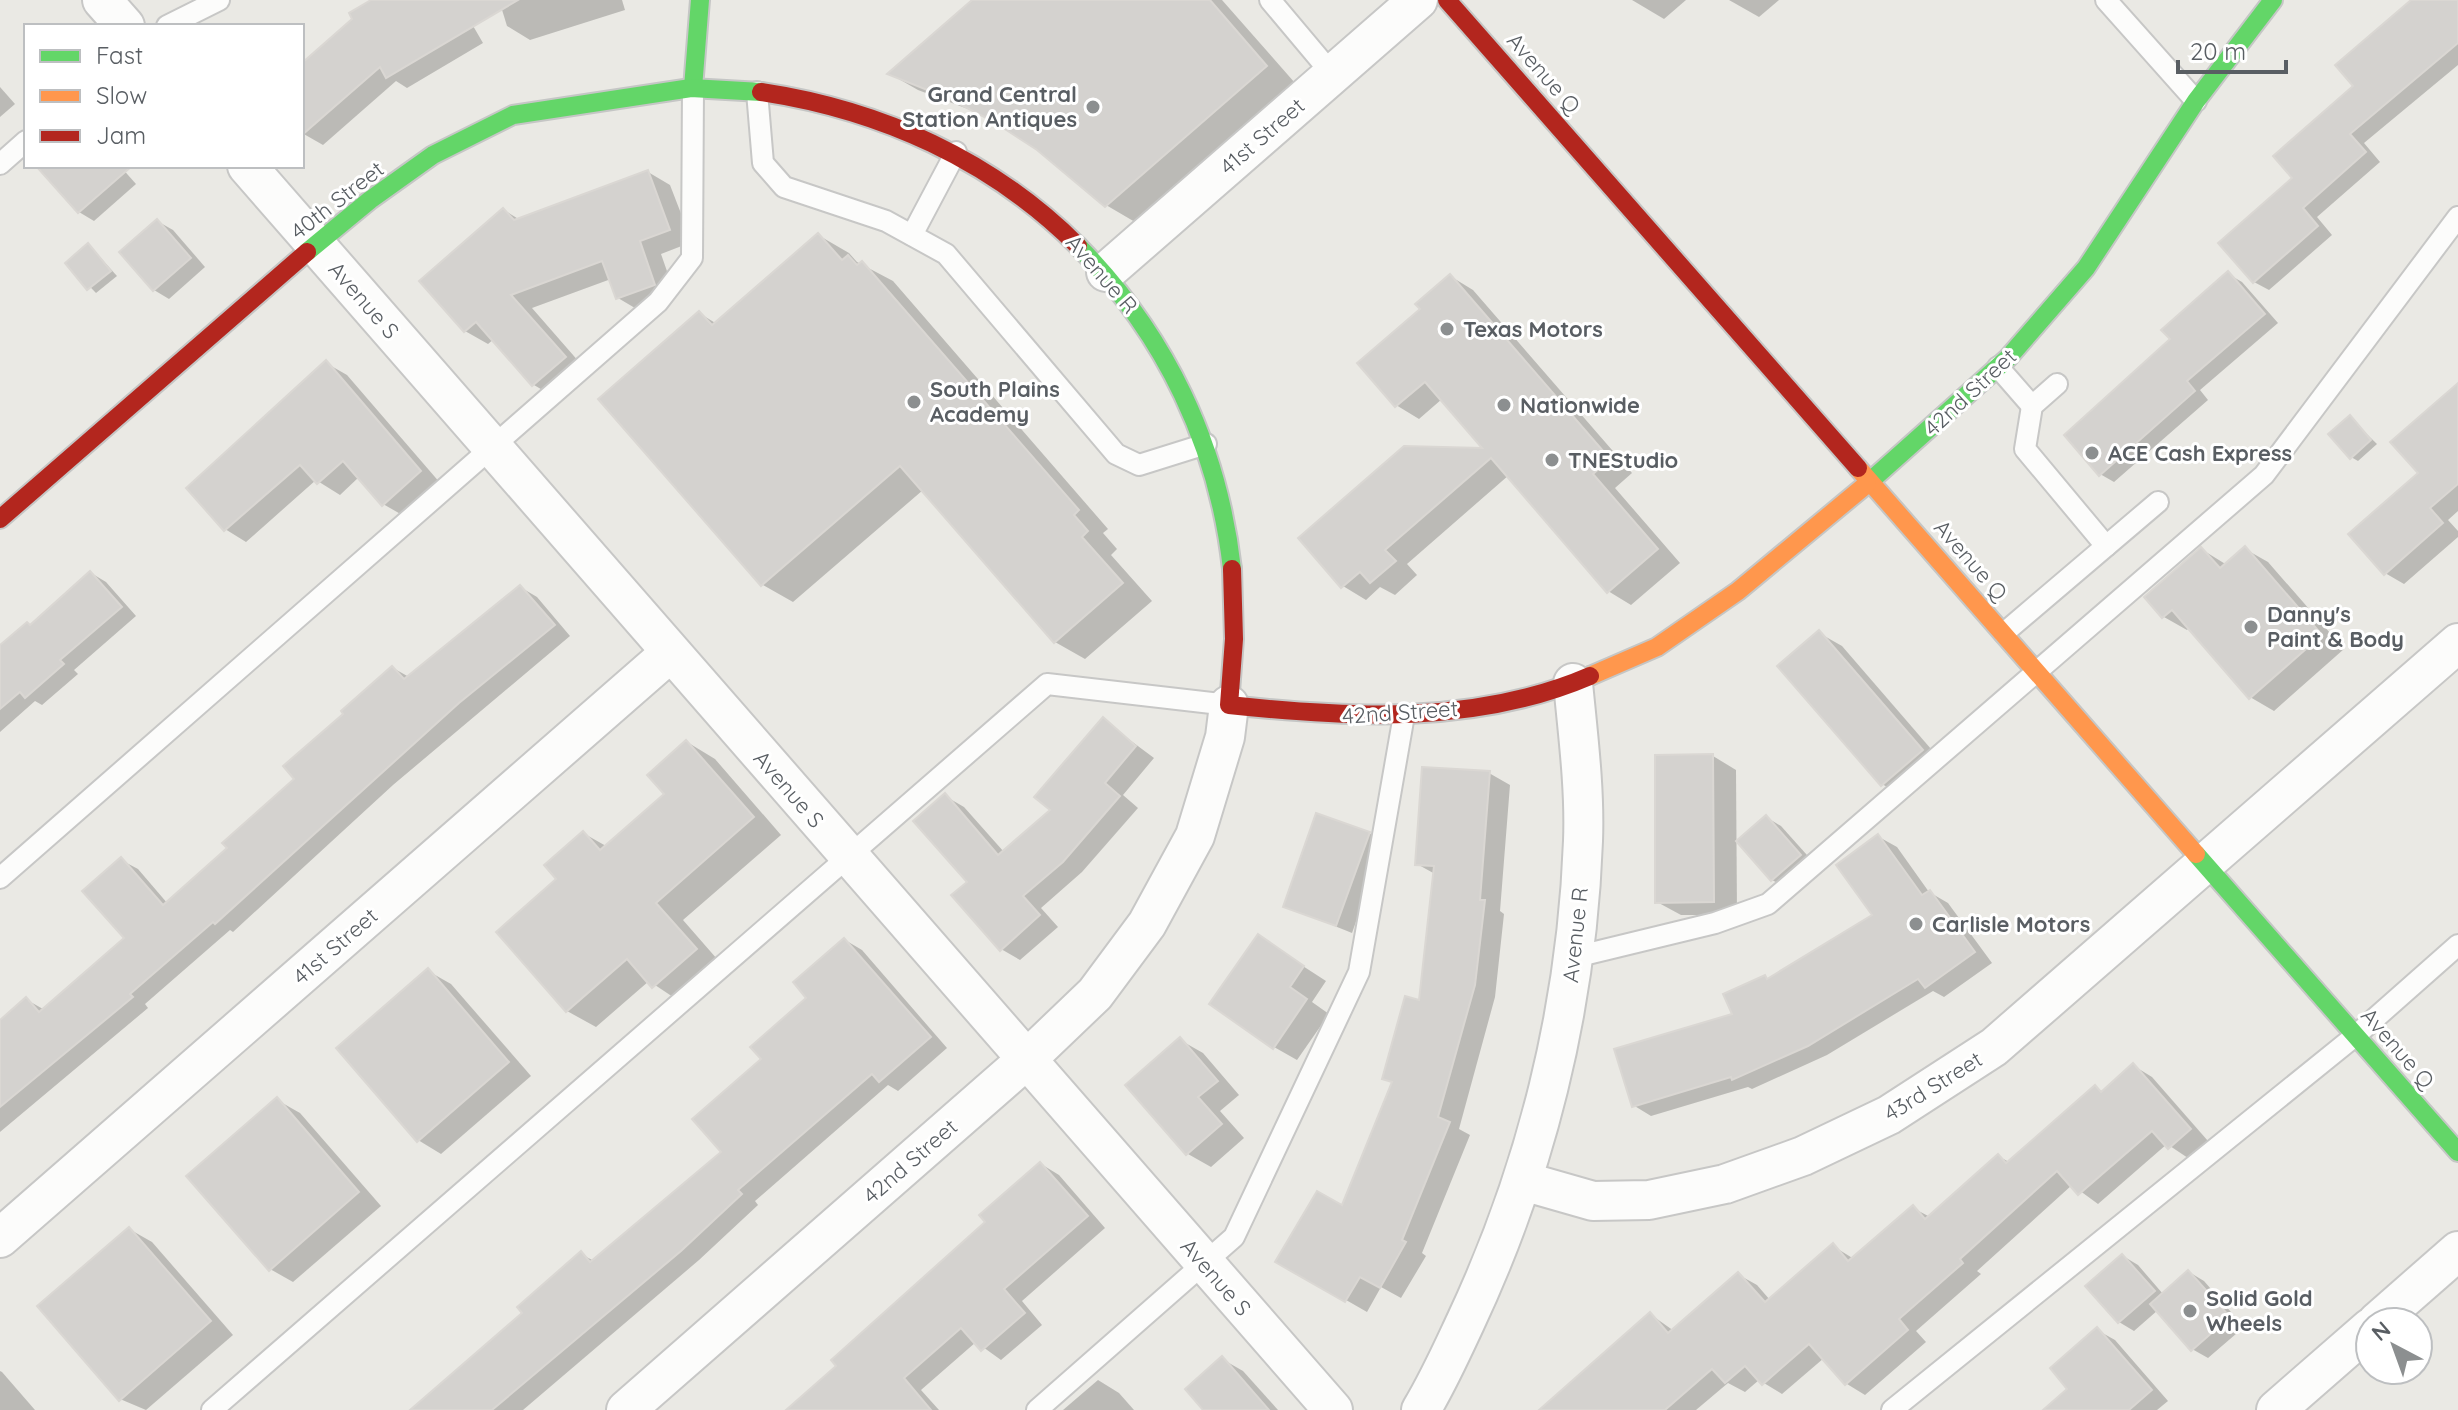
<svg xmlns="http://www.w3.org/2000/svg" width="2458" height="1410" font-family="Quicksand,sans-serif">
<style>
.shadow{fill:#0003}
.building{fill:#d4d2cf;stroke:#dad7d3;stroke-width:2}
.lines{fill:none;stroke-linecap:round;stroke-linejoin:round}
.lane-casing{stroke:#c7c7c6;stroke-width:24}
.street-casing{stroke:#c7c7c6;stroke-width:42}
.fast-casing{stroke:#c5c6c5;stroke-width:22}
.slow-casing{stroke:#c5c6c5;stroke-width:22}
.jam-casing{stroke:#c5c6c5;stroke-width:22}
.lane{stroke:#fcfcfb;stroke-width:20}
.street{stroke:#fcfcfb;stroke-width:38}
.fast{stroke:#63d668;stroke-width:18}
.slow{stroke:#ff974d;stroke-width:18}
.jam{stroke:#b3261e;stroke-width:18}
.poi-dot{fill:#8c8f90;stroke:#fff;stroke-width:3}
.labels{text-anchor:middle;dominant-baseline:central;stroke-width:6;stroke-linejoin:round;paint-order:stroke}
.street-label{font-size:22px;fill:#595e63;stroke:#fff}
.poi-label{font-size:22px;font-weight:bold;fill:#595e63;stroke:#fff;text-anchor:start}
</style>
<rect width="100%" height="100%" fill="#eae9e4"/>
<g class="shadow">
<path d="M375,0H458L483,43L407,88L396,81L323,145L302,133V65Z"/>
<path d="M499,0H622L625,10L530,40L507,26Z"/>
<path d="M975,0H1222L1295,83L1135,222L1106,205L1039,148L981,114L918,90L890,74Z"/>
<path d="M1632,0H1686L1664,19Z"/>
<path d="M1729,0H1779L1759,17Z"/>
<path d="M2414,0H2458V65L2364,143L2380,162L2317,217L2332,235L2269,290L2254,282L2295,178Z"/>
<path d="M0,87L15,104L0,117Z"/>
<path d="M39,166H120L136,184L94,221L79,212Z"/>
<path d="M648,172L670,185L692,242L661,254L676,297L640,311L618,298L611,279L532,308L587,371L556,398L534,385L494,339L488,344L465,331L504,210L520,220Z"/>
<path d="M157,221L173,230L205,267L169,299L154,290Z"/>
<path d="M818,235L849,253L857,262L893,281L1108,529L1103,533L1117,549L1111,555L1152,601L1085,659L1055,642L923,490L793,602L763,585L601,399L699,313L717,324Z"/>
<path d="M89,245L117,276L96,293L67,263Z"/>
<path d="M2228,274L2242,282L2278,323L2200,390L2208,400L2114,482L2100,474L2172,340Z"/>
<path d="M1450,276L1473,290L1632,473L1615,488L1680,563L1631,605L1608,591L1509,475L1407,564L1417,575L1395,595L1380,587L1366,600L1343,586L1487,450L1442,399L1419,419L1396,405L1423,309Z"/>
<path d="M326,363L347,375L441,484L404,516L383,504L359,477L340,495L316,480L246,542L225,529Z"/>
<path d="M2458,383V511L2448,520L2458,531V537L2404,584L2385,573Z"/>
<path d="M2350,418L2377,444L2358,461L2351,457Z"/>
<path d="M2201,549L2227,565L2245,549L2268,562L2344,649L2274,711L2250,697L2190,627L2187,630L2164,617L2146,597Z"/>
<path d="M91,573L106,582L136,616L74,670L78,674L42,705L35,701L0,732V647L31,626Z"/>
<path d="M520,587L537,597L570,636L393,785L233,932L230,930L145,1004L148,1008L0,1132V1022L27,1000L43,1009L127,939L121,860L138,869L168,904L230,848L297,779L346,714L393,668L409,677Z"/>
<path d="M1819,633L1842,646L1944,764L1905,798L1882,784Z"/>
<path d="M1103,720L1154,758L1123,795L1138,808L1082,872L1041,908L1058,927L1020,960L1001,949L969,882L945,796L964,807L1004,852L1053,810Z"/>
<path d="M687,742L715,759L781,835L683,920L724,967L682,1003L649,981L596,1027L567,1011L559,880L583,833L606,846L667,794Z"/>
<path d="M1713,756L1736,770L1737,915H1681L1657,902Z"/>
<path d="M1489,773L1510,785L1500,911L1504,914L1495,997L1459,1129L1470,1135L1422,1253L1426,1256L1401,1298L1381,1287L1367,1312L1278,1261L1343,1208L1393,1083L1384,1078L1421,1002L1435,874L1417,864Z"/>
<path d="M1766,817L1781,826L1815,864L1787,888L1772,880Z"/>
<path d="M1369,833L1384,842L1352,933L1285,906Z"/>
<path d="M1879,837L1897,847L1929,892L1948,903L1992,963L1944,997L1933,991L1827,1055L1752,1089L1748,1087L1651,1116L1633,1105L1734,1015L1765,977L1769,980L1875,916Z"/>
<path d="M1258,937L1326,981L1312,1002L1329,1014L1297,1060L1274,1047Z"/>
<path d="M845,940L862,950L947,1048L898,1091L888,1085L755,1201L758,1205L699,1260L523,1410H411L525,1313L581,1254L594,1261L724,1153L764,1059L809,998Z"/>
<path d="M428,971L451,984L531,1076L441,1154L418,1140Z"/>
<path d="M1180,1040L1203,1053L1239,1095L1220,1111L1244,1138L1211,1167L1188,1154L1128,1085Z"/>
<path d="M2134,1066L2152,1077L2208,1141L2188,1158L2167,1144L2098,1204L2072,1185L1977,1271L1981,1274L1916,1331L1926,1342L1865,1395L1847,1384L1824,1358L1782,1394L1759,1380L1745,1392L1728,1383L1696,1410H1542L1650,1314L1674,1331L1739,1275L1757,1285L1770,1300L1833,1246L1854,1259L1913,1208L1930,1217L1998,1156L2009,1162L2095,1087L2103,1092Z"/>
<path d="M277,1100L300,1113L381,1206L293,1282L270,1269Z"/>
<path d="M1041,1164L1059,1175L1105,1228L1022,1301L1042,1325L1001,1360L976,1342L921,1390L939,1410H789L988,1223Z"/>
<path d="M129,1229L152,1242L233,1335L146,1410L120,1399Z"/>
<path d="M2123,1256L2138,1265L2163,1294L2189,1272L2204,1281L2244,1327L2208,1358L2192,1349L2158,1310L2134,1331L2119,1322Z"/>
<path d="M2097,1330L2115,1340L2168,1401L2157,1410H2049L2070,1389Z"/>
<path d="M1222,1359L1243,1371L1278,1410H1206Z"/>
<path d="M0,1371L2,1372L35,1410H0Z"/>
<path d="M1098,1380L1119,1393L1134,1410H1063Z"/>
</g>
<g class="building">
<path d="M371,0H518L386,78L380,67L302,135V63L352,19L349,13Z"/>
<path d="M972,0H1210L1267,66L1105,207L1037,150L994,122L950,99L887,74Z"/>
<path d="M2411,0H2458V43L2350,134L2366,152L2303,208L2318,226L2253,283L2218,243L2292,178L2273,156L2353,86L2335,65Z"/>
<path d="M36,166H132L78,213Z"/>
<path d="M648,170L670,230L640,241L655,285L616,299L602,261L511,295L566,357L532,386L476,322L464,332L419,281L503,208L514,220Z"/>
<path d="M157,219L191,258L153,291L119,252Z"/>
<path d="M818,233L842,260L848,255L857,265L862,261L1079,510L1074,515L1088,531L1082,537L1123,583L1054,643L900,466L761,586L598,399L699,311L712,325Z"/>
<path d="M88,243L111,271L87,290L65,263Z"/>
<path d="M2228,271L2265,314L2187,381L2195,391L2099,476L2064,435L2170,339L2161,330Z"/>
<path d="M1450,274L1610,459L1593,474L1658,549L1607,593L1491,458L1385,550L1396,561L1370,583L1360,572L1341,588L1298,538L1404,446L1482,448L1425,382L1395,407L1357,363L1420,309L1415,304Z"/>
<path d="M326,360L421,471L382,506L343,461L317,484L300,465L224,531L186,488Z"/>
<path d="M2458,383V484L2430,508L2443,523L2384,575L2348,534L2418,473L2390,442Z"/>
<path d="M2350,415L2371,440L2350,459L2328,434Z"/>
<path d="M2245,546L2322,635L2249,699L2172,610L2162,618L2144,597L2201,547L2220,568Z"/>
<path d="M90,571L122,607L60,660L64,664L25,698L20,692L0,709V645L27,622L30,625Z"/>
<path d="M520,585L555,625L459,703L215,924L213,922L130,994L133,997L0,1107V1020L26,997L39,1012L124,938L82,891L121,857L163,905L227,848L222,843L294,779L283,766L343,714L341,711L392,666L404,679Z"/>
<path d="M1819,630L1923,750L1881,786L1777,666Z"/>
<path d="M1103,717L1136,746L1105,783L1120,796L1063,862L1023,896L1040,915L1000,951L951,895L967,882L913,821L945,793L998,855L1050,810L1034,797Z"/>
<path d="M686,740L754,817L656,903L697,949L652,988L627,959L566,1012L496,932L556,879L544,865L583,831L600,850L664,794L647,775Z"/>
<path d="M1713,754L1714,902L1655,903V755Z"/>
<path d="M1422,767L1490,771L1480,900H1485L1475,985L1438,1117L1450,1122L1402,1240L1406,1242L1380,1288L1360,1277L1345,1302L1275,1262L1317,1191L1342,1205L1392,1082L1382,1079L1405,996L1419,1000L1434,866L1415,865Z"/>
<path d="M1316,813L1370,832L1336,926L1283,907Z"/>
<path d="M1766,815L1801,855L1771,881L1736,841Z"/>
<path d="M1878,834L1922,895L1930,890L1975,952L1925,988L1918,979L1808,1046L1732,1080L1731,1077L1632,1107L1614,1049L1732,1014L1723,994L1765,975L1767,979L1872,915L1836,865Z"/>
<path d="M1258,934L1304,966L1290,987L1307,999L1273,1049L1209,1004Z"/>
<path d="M844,938L931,1037L879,1082L872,1074L738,1190L742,1194L681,1251L492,1410H410L522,1313L517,1307L581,1251L590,1262L721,1152L692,1119L761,1059L750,1047L806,998L793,982Z"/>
<path d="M428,968L509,1062L417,1142L336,1048Z"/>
<path d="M1180,1037L1218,1081L1198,1097L1222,1124L1186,1155L1125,1085Z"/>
<path d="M2133,1063L2191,1129L2168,1149L2152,1131L2078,1195L2057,1171L1960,1259L1963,1263L1899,1319L1908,1330L1845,1385L1809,1344L1762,1385L1745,1366L1725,1383L1712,1369L1665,1410H1539L1650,1312L1668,1333L1738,1272L1765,1302L1833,1243L1848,1261L1913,1205L1925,1219L1998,1154L2006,1163L2095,1085L2101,1092Z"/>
<path d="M277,1097L359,1192L269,1271L186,1176Z"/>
<path d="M1040,1162L1088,1216L1004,1289L1025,1313L981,1351L961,1328L904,1378L931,1410H786L836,1366L831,1360L985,1222L979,1215Z"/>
<path d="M129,1227L211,1321L119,1401L37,1306Z"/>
<path d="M2122,1254L2155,1291L2118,1323L2085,1286Z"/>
<path d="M2188,1270L2230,1317L2191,1351L2150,1304Z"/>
<path d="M2097,1327L2152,1390L2129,1410H2043L2067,1389L2050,1368Z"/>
<path d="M1222,1356L1269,1410H1203L1185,1389Z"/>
</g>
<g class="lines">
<g class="lane-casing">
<g id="lane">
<path d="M1270,0L1333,75"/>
<path d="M2106,0L2196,101"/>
<path d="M167,26L219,0"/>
<path d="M757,92L763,163L784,187L886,221L946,254L1116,454L1139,465L1206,444"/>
<path d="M0,164L26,141"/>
<path d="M912,235L956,152"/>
<path d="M1998,367L2032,406"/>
<path d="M2057,384L2032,406L2025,449L2106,546"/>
<path d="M2004,633L2158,502"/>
<path d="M0,878L658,302L692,258L693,88"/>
<path d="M1575,957L1715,923L1768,904L2264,475L2458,217"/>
<path d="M212,1410L1047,684L1229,705"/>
<path d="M1037,1410L1234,1237L1359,972L1404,715"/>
<path d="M1892,1410L2355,1036L2458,945"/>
</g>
</g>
<g class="street-casing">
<g id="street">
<path d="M102,0L125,26"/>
<path d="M247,166L1333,1410"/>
<path d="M1106,272L1418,0"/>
<path d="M1523,1181L1593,1201L1649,1200L1725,1184L1803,1156L1889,1115L1994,1047L2458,643"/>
<path d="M0,1238L670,653"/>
<path d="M2377,1322L2458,1251"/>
<path d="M626,1410L1026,1060L1095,994L1147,924L1195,836L1225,737L1229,705"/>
<path d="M1421,1410C1438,1382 1451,1353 1465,1323C1536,1172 1577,1008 1583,841C1585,789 1578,735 1573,683"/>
<path d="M2276,1410L2370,1328"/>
</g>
</g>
<g class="fast-casing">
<g id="fast">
<path d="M693,88L700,0"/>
<path d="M1078,246C1166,335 1218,445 1232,569"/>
<path d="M307,252L370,200L433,155L513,115L691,88L761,92"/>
<path d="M1867,484L2008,358L2086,268L2196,101L2273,0"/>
<path d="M2196,854L2458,1152"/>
</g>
</g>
<g class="slow-casing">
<g id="slow">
<path d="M1858,468L2196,854"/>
<path d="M1590,676L1657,647L1738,591L1867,484"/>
</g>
</g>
<g class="jam-casing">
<g id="jam">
<path d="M1447,0L1858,468"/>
<path d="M761,92C881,110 992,160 1078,246"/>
<path d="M0,519L307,252"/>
<path d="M1232,569L1234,639L1229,705C1350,718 1476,725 1590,676"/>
</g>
</g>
<use href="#lane" class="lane"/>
<use href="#street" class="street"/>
<use href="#fast" class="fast"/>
<use href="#slow" class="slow"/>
<use href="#jam" class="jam"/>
</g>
<g class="poi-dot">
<circle cx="1093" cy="107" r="8"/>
<circle cx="1447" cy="329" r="8"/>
<circle cx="914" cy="402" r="8"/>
<circle cx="1504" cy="405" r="8"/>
<circle cx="2092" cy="453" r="8"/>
<circle cx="1552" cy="460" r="8"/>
<circle cx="2251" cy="627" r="8"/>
<circle cx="1916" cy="924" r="8"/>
<circle cx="2190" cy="1311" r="8"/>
</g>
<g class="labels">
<g class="street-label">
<text transform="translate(1544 73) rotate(49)">Avenue Q</text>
<text transform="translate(1262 136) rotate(-41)">41st Street</text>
<text transform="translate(337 200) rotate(-38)">40th Street</text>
<text transform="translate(1102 274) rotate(49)">Avenue R</text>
<text transform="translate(364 300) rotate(49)">Avenue S</text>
<text transform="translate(1970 392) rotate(-43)">42nd Street</text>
<text transform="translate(1971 560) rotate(49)">Avenue Q</text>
<text transform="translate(1400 712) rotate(-4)">42nd Street</text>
<text transform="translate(789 789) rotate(49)">Avenue S</text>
<text transform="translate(1575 935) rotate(-84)">Avenue R</text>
<text transform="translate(335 946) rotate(-41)">41st Street</text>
<text transform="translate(2398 1048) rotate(49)">Avenue Q</text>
<text transform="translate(1933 1086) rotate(-32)">43rd Street</text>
<text transform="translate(910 1161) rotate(-41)">42nd Street</text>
<text transform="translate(1216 1277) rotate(49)">Avenue S</text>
</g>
<g class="poi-label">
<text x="1077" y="94" text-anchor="end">Grand Central<tspan x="1077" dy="25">Station Antiques</tspan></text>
<text x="1463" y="329">Texas Motors</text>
<text x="930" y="389">South Plains<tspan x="930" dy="25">Academy</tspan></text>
<text x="1520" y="405">Nationwide</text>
<text x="2108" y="453">ACE Cash Express</text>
<text x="1568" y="460">TNEStudio</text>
<text x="2267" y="614">Danny's<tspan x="2267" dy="25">Paint &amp; Body</tspan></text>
<text x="1932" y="924">Carlisle Motors</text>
<text x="2206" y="1298">Solid Gold<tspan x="2206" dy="25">Wheels</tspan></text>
</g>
</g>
<rect x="24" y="24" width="280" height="144" fill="#ffffff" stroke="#bdbfc1" stroke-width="2"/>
<rect x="40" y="50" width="40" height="12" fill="#63d668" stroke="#bdbfc1" stroke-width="2"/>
<text x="96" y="64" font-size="24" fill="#595e63">Fast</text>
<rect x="40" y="90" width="40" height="12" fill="#ff974d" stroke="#bdbfc1" stroke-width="2"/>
<text x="96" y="104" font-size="24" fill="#595e63">Slow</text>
<rect x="40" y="130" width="40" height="12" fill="#b3261e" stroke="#bdbfc1" stroke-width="2"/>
<text x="96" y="144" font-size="24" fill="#595e63">Jam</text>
<g transform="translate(2394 1346) rotate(319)"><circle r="38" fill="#ffffff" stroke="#bdbfc1" stroke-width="2"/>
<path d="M0-6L14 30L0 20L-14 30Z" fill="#8c8f90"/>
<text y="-12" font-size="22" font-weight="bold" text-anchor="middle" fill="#595e63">N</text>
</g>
<path d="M2178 60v12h108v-12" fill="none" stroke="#595e63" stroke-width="4"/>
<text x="2190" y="60" font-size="24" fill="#595e63" stroke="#ffffff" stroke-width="6" paint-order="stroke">20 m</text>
</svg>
